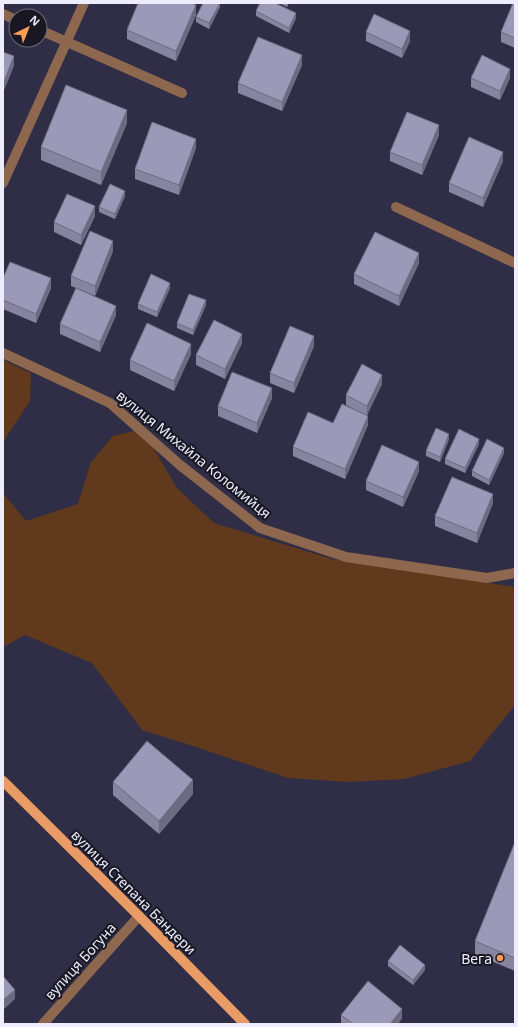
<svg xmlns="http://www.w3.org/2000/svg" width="518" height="1027" font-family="'Noto Sans',sans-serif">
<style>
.green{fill:#613a1d}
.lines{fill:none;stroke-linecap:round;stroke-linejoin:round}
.minor{stroke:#8d674e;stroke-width:10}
.major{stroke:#e89b65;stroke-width:10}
.wall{fill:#86849e}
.shaded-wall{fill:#6d6b81}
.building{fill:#9c99b8;stroke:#6d6b81}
.poi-dot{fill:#fd9c55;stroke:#181722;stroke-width:1.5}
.labels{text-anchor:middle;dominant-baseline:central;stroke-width:4;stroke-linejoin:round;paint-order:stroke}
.street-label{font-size:14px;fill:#eeedfd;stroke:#181722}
.poi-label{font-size:14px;fill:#eeedfd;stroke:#181722;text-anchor:end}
</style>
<rect width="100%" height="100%" fill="#302d46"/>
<g class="green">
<path d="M3,360L31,373L30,401L3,442Z"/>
<path d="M142,429L177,488L214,523L332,559L515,587L514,706L470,761L404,779L349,782L288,778L199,748L142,730L92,663L25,635L3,647V493L26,521L78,504L91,462L113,436Z"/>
</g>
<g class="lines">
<g class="minor">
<path d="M3,14L16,20"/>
<path d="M40,30L182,93"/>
<path d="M3,183L84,3"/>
<path d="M396,207L515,263"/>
<path d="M3,353L110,403L180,465L260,528L346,557L487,578L515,573"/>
<path d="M43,1024L139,916"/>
</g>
<path class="major" d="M3,781L139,916L245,1024"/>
</g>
<g class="wall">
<path d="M220,3V7L209,29L196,22V17Z"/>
<path d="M279,3H289L287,7Z"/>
<path d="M515,3V48L501,42V32Z"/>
<path d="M256,11L296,18L289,33L256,16Z"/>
<path d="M196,15L176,61L127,39V30Z"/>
<path d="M366,32L410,41L402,58L366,41Z"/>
<path d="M302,65L282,111L238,93V83Z"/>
<path d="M471,78H510L500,100L471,87Z"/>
<path d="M127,123L101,185L41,160V147Z"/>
<path d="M439,135L422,175L390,161V152Z"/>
<path d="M196,148L179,195L135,179V169Z"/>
<path d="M503,161L483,207L449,192V183Z"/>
<path d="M125,196L115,219L99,212V207Z"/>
<path d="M95,216L81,245L54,232V222Z"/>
<path d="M113,251L95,296L79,289L116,315L100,352L60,334V324L76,288L71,286V276Z"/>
<path d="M419,263L399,306L354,284V274Z"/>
<path d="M3,278L51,288L36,323L3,309Z"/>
<path d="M170,288L157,317L138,309V304Z"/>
<path d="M206,305L193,335L177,328V323Z"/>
<path d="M242,343L225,379L196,365V355Z"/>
<path d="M314,346L294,393L270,383V373Z"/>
<path d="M191,354L174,391L130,370V360Z"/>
<path d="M382,384L367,415L368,425L345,479L293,456V447L333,423L363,414L346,405V395Z"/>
<path d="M272,398L257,433L218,416V406Z"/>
<path d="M449,439L440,462L426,456V451Z"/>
<path d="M479,444L465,473L445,464V459Z"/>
<path d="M504,453L489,485L472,476V471Z"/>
<path d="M419,471L403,507L366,490V481Z"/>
<path d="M493,503L477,543L435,526V516Z"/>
<path d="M113,782L193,794L159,834L113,795Z"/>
<path d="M515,842V971L475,954V941Z"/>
<path d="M388,961L425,970L413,985L388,966Z"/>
<path d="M341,1015L402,1018L398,1024H341Z"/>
</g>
<g class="shaded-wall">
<path d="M220,3V7L209,29V23Z"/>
<path d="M196,5V15L176,61V51Z"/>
<path d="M296,13V18L289,33V28Z"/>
<path d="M410,31V41L402,58V49Z"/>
<path d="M302,55V65L282,111V102Z"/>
<path d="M14,56V66L3,93V84Z"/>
<path d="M510,69V78L500,100V91Z"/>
<path d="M127,110V123L101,185V172Z"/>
<path d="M439,125V135L422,175V165Z"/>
<path d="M196,139V148L179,195V185Z"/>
<path d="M503,152V161L483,207V198Z"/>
<path d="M125,191V196L115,219V214Z"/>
<path d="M95,206V216L81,245V235Z"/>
<path d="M113,241V251L95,296V286Z"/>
<path d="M419,253V263L399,306V296Z"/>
<path d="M51,278V288L36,323V314Z"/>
<path d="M170,283V288L157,317V312Z"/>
<path d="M206,300V305L193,335V330Z"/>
<path d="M116,306V315L100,352V342Z"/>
<path d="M242,334V343L225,379V369Z"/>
<path d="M314,336V346L294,393V383Z"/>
<path d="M191,344V354L174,391V381Z"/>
<path d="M382,375V384L367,415V406Z"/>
<path d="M272,388V398L257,433V423Z"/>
<path d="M368,416V425L345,479V469Z"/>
<path d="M449,434V439L440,462V457Z"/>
<path d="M479,439V444L465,473V468Z"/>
<path d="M504,448V453L489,485V480Z"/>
<path d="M419,462V471L403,507V497Z"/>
<path d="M493,494V503L477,543V533Z"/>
<path d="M193,780V794L159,834V821Z"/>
<path d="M425,965V970L413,985V980Z"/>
<path d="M15,990V999L3,1010V1000Z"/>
<path d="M402,1009V1018L398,1024H390Z"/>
</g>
<g class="building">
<path d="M138,3H191L196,5L176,51L127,30Z"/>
<path d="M203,3H220L209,23L196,17Z"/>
<path d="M260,3H275L296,13L289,28L256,11Z"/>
<path d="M513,3H515V38L501,32Z"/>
<path d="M374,14L410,31L402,49L366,32Z"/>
<path d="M258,37L302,55L282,102L238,83Z"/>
<path d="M3,52L14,56L3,84Z"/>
<path d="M482,55L510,69L500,91L471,78Z"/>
<path d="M66,85L127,110L101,172L41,147Z"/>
<path d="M407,112L439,125L422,165L390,152Z"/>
<path d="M152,122L196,139L179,185L135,169Z"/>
<path d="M469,137L503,152L483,198L449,183Z"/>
<path d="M110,184L125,191L115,214L99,207Z"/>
<path d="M67,194L95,206L81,235L54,222Z"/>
<path d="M90,231L113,241L95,286L71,276Z"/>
<path d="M375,232L419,253L399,296L354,274Z"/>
<path d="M10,262L51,278L36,314L3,300V278Z"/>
<path d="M151,274L170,283L157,312L138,304Z"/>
<path d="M76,288L116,306L100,342L60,324Z"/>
<path d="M189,294L206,300L193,330L177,323Z"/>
<path d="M214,320L242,334L225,369L196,355Z"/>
<path d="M147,323L191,344L174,381L130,360Z"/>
<path d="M290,326L314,336L294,383L270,373Z"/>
<path d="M362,364L382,375L367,406L346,395Z"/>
<path d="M232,372L272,388L257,423L218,406Z"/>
<path d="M342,404L368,416L345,469L293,447L308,412L333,423Z"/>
<path d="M436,428L449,434L440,457L426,451Z"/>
<path d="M459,429L479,439L465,468L445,459Z"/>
<path d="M487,439L504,448L489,480L472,471Z"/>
<path d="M382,445L419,462L403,497L366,481Z"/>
<path d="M452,477L493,494L477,533L435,516Z"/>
<path d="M147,741L193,780L159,821L113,782Z"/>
<path d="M515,842V958L475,941Z"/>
<path d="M400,945L425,965L413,980L388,961Z"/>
<path d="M3,976L15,990L3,1000Z"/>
<path d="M368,981L402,1009L390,1024H353L341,1015Z"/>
</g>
<circle class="poi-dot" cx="500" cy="958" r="4"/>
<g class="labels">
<g class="street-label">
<text transform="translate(194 454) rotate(39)">вулиця Михайла Коломийця</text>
<text transform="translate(134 892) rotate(45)">вулиця Степана Бандери</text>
<text transform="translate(80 961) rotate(-48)">вулиця Богуна</text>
</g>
<g class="poi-label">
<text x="492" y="958">Вега</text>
</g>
</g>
<rect width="518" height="1027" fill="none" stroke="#eeedfd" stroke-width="8"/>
<g transform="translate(28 28) rotate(43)"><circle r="19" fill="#181722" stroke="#6e6d7a"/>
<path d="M0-3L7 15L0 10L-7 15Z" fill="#fd9c55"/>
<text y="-6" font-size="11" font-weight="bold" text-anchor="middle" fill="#eeedfd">N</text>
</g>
</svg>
